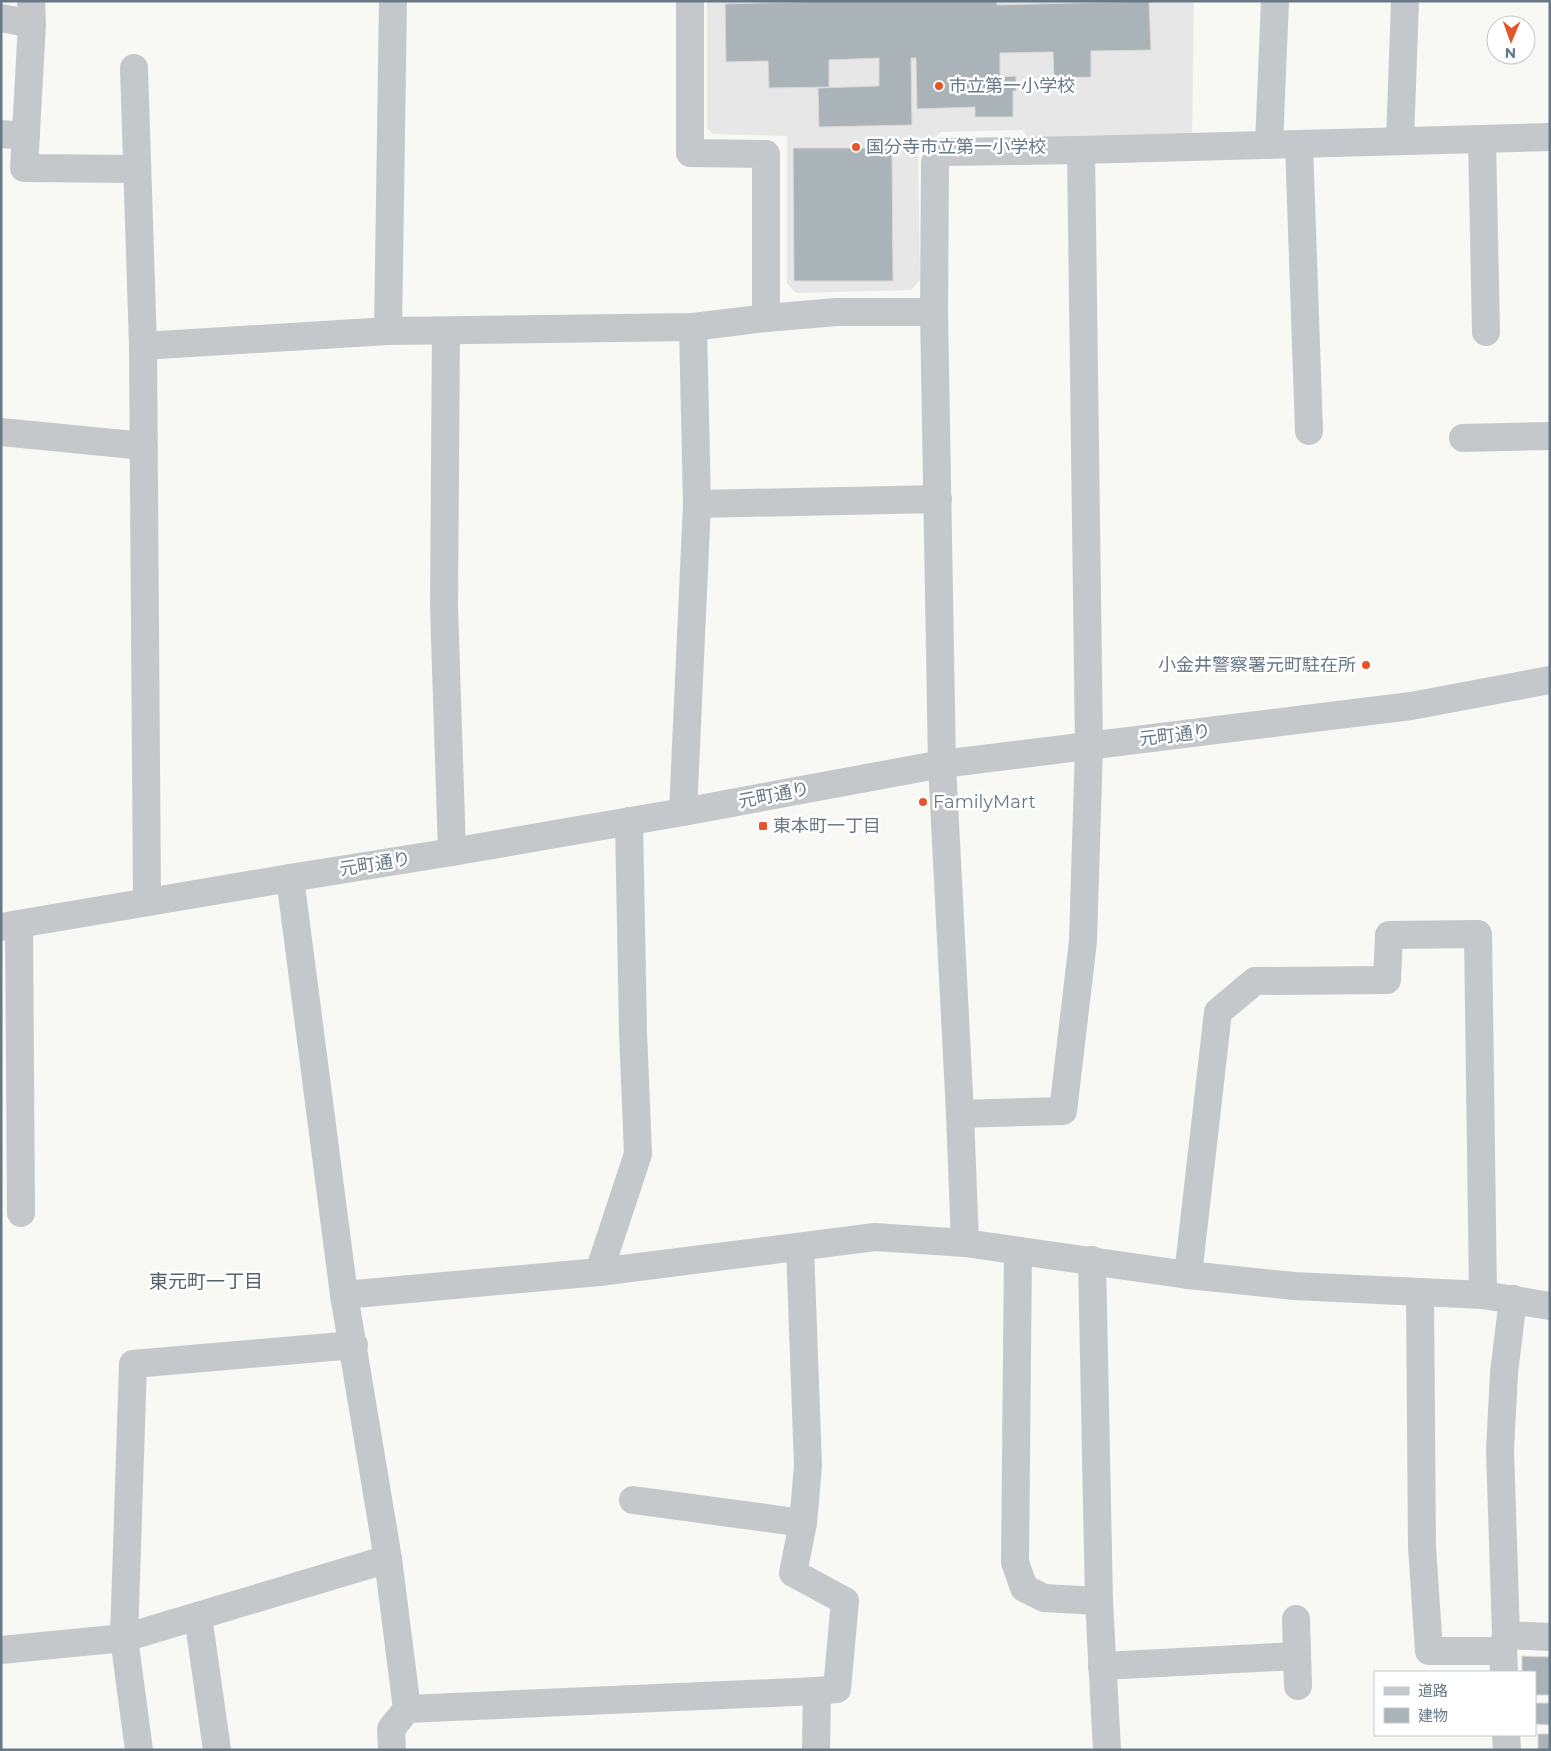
<svg xmlns="http://www.w3.org/2000/svg" width="1551" height="1751" font-family="Montserrat,'Noto Sans JP',sans-serif">
<style>
.built{fill:#e6e7e6}
.building{fill:#aab3b8;stroke:#dadad8}
.lines{fill:none;stroke-linecap:round;stroke-linejoin:round}
.minor{stroke:#c4c8cb;stroke-width:28}
.poi-dot{fill:#e3552a;stroke:#fff;stroke-width:2}
.labels{text-anchor:middle;dominant-baseline:central;stroke-width:5;stroke-linejoin:round;paint-order:stroke}
.poi-label{font-size:18px;fill:#677886;stroke:#fff;text-anchor:start}
.street-label{font-size:18px;fill:#677886;stroke:#fff}
.neighbourhood-label{font-size:19px;fill:#55616b;stroke:#fff}
</style>
<rect width="100%" height="100%" fill="#f8f8f5"/>
<path class="built" d="M707,1H1194L1192,136L1030,140L1022,130L941,132L918,153L920,280L911,290L796,293L787,283V136L713,134L707,129Z"/>
<g class="building">
<path d="M826,1H997V5L1149,1L1151,50L1091,51V77L1054,78L1053,52L1000,53V77L1016,76V91H1013V117H975V107L917,109L916,58H911L912,125L819,127L818,88L879,86V58L829,60V87L769,88L768,61L726,62L725,4Z"/>
<path d="M793,148H892L893,281H794Z"/>
<path d="M1522,1656L1550,1657V1695H1535V1672H1522Z"/>
<path d="M1535,1703H1550V1725L1535,1724Z"/>
<rect x="1538" y="1734" width="12" height="16"/>
</g>
<g class="lines">
<g class="minor">
<path d="M31,1L32,24L24,168L137,169"/>
<path d="M690,1V153L766,154V318"/>
<path d="M1,18L32,24"/>
<path d="M134,68L143,346L147,902"/>
<path d="M1,134L26,136"/>
<path d="M1482,139L1486,332"/>
<path d="M1400,141L1405,1"/>
<path d="M1299,144L1309,431"/>
<path d="M1269,145L1275,1"/>
<path d="M388,331L393,1"/>
<path d="M446,331L444,607L452,852"/>
<path d="M143,346L388,331L693,327L766,318L837,312H934"/>
<path d="M1,432L144,446"/>
<path d="M1463,438L1550,436"/>
<path d="M697,504L938,499"/>
<path d="M683,812L697,504L693,327"/>
<path d="M290,878L344,1295L388,1559L407,1709L391,1729L392,1750"/>
<path d="M19,924L21,1213"/>
<path d="M1,927L290,878L452,852L683,812L942,764L1411,706L1550,680"/>
<path d="M960,1114L1063,1111L1083,941L1089,746L1081,150"/>
<path d="M965,1243L960,1114L942,764L934,312L935,162L943,152L1081,150L1550,137"/>
<path d="M800,1247L808,1466L803,1523L793,1573L845,1601L837,1689L817,1691"/>
<path d="M1018,1251L1015,1562L1024,1588L1044,1598L1099,1601"/>
<path d="M1092,1260L1099,1601L1107,1750"/>
<path d="M599,1272L638,1154L633,1032L629,821"/>
<path d="M1188,1275L1218,1012L1255,981L1387,980L1389,935L1478,934L1483,1295"/>
<path d="M1420,1292L1422,1547L1429,1651H1503"/>
<path d="M344,1295L599,1272L875,1237L965,1243L1188,1275L1294,1286L1483,1295L1550,1306"/>
<path d="M633,1500L803,1523"/>
<path d="M198,1616L217,1750"/>
<path d="M1296,1619L1298,1686"/>
<path d="M1506,1635L1550,1637"/>
<path d="M1,1650L124,1638L388,1559"/>
<path d="M1102,1666L1297,1656"/>
<path d="M1504,1672L1503,1651L1506,1635L1500,1450L1504,1373L1513,1299"/>
<path d="M407,1709L817,1691L816,1750"/>
<path d="M1506,1735L1507,1750"/>
<path d="M139,1750L124,1638L133,1364L354,1345"/>
</g>
</g>
<g class="poi-dot">
<circle cx="939" cy="86" r="5"/>
<circle cx="856" cy="147" r="5"/>
<circle cx="1366" cy="665" r="5"/>
<circle cx="923" cy="802" r="5"/>
<rect x="758" y="821" width="10" height="10" rx="2.5"/>
</g>
<g class="labels">
<g class="poi-label">
<text x="949" y="86">市立第一小学校</text>
<text x="866" y="147">国分寺市立第一小学校</text>
<text x="1356" y="665" text-anchor="end">小金井警察署元町駐在所</text>
<text x="933" y="802">FamilyMart</text>
<text x="773" y="826">東本町一丁目</text>
</g>
<g class="street-label">
<text transform="translate(1175 735) rotate(-7)">元町通り</text>
<text transform="translate(774 795) rotate(-11)">元町通り</text>
<text transform="translate(375 864) rotate(-9)">元町通り</text>
</g>
<g class="neighbourhood-label">
<text x="206" y="1281">東元町一丁目</text>
</g>
</g>
<rect width="1551" height="1751" fill="none" stroke="#677886" stroke-width="5"/>
<rect x="1374" y="1671" width="162" height="65" fill="#ffffff" stroke="#c2c9cf"/>
<rect x="1384" y="1687" width="25" height="8" fill="#c4c8cb" stroke="#c2c9cf"/>
<text x="1418" y="1696" font-size="15" fill="#677886">道路</text>
<rect x="1384" y="1708" width="25" height="15" fill="#aab3b8" stroke="#c2c9cf"/>
<text x="1418" y="1721" font-size="15" fill="#677886">建物</text>
<g transform="translate(1511 40) rotate(182)"><circle r="24" fill="#ffffff" stroke="#c2c9cf"/>
<path d="M0-4L9 19L0 12L-9 19Z" fill="#e3552a"/>
<text y="-8" font-size="14" font-weight="bold" text-anchor="middle" fill="#677886">N</text>
</g>
</svg>
